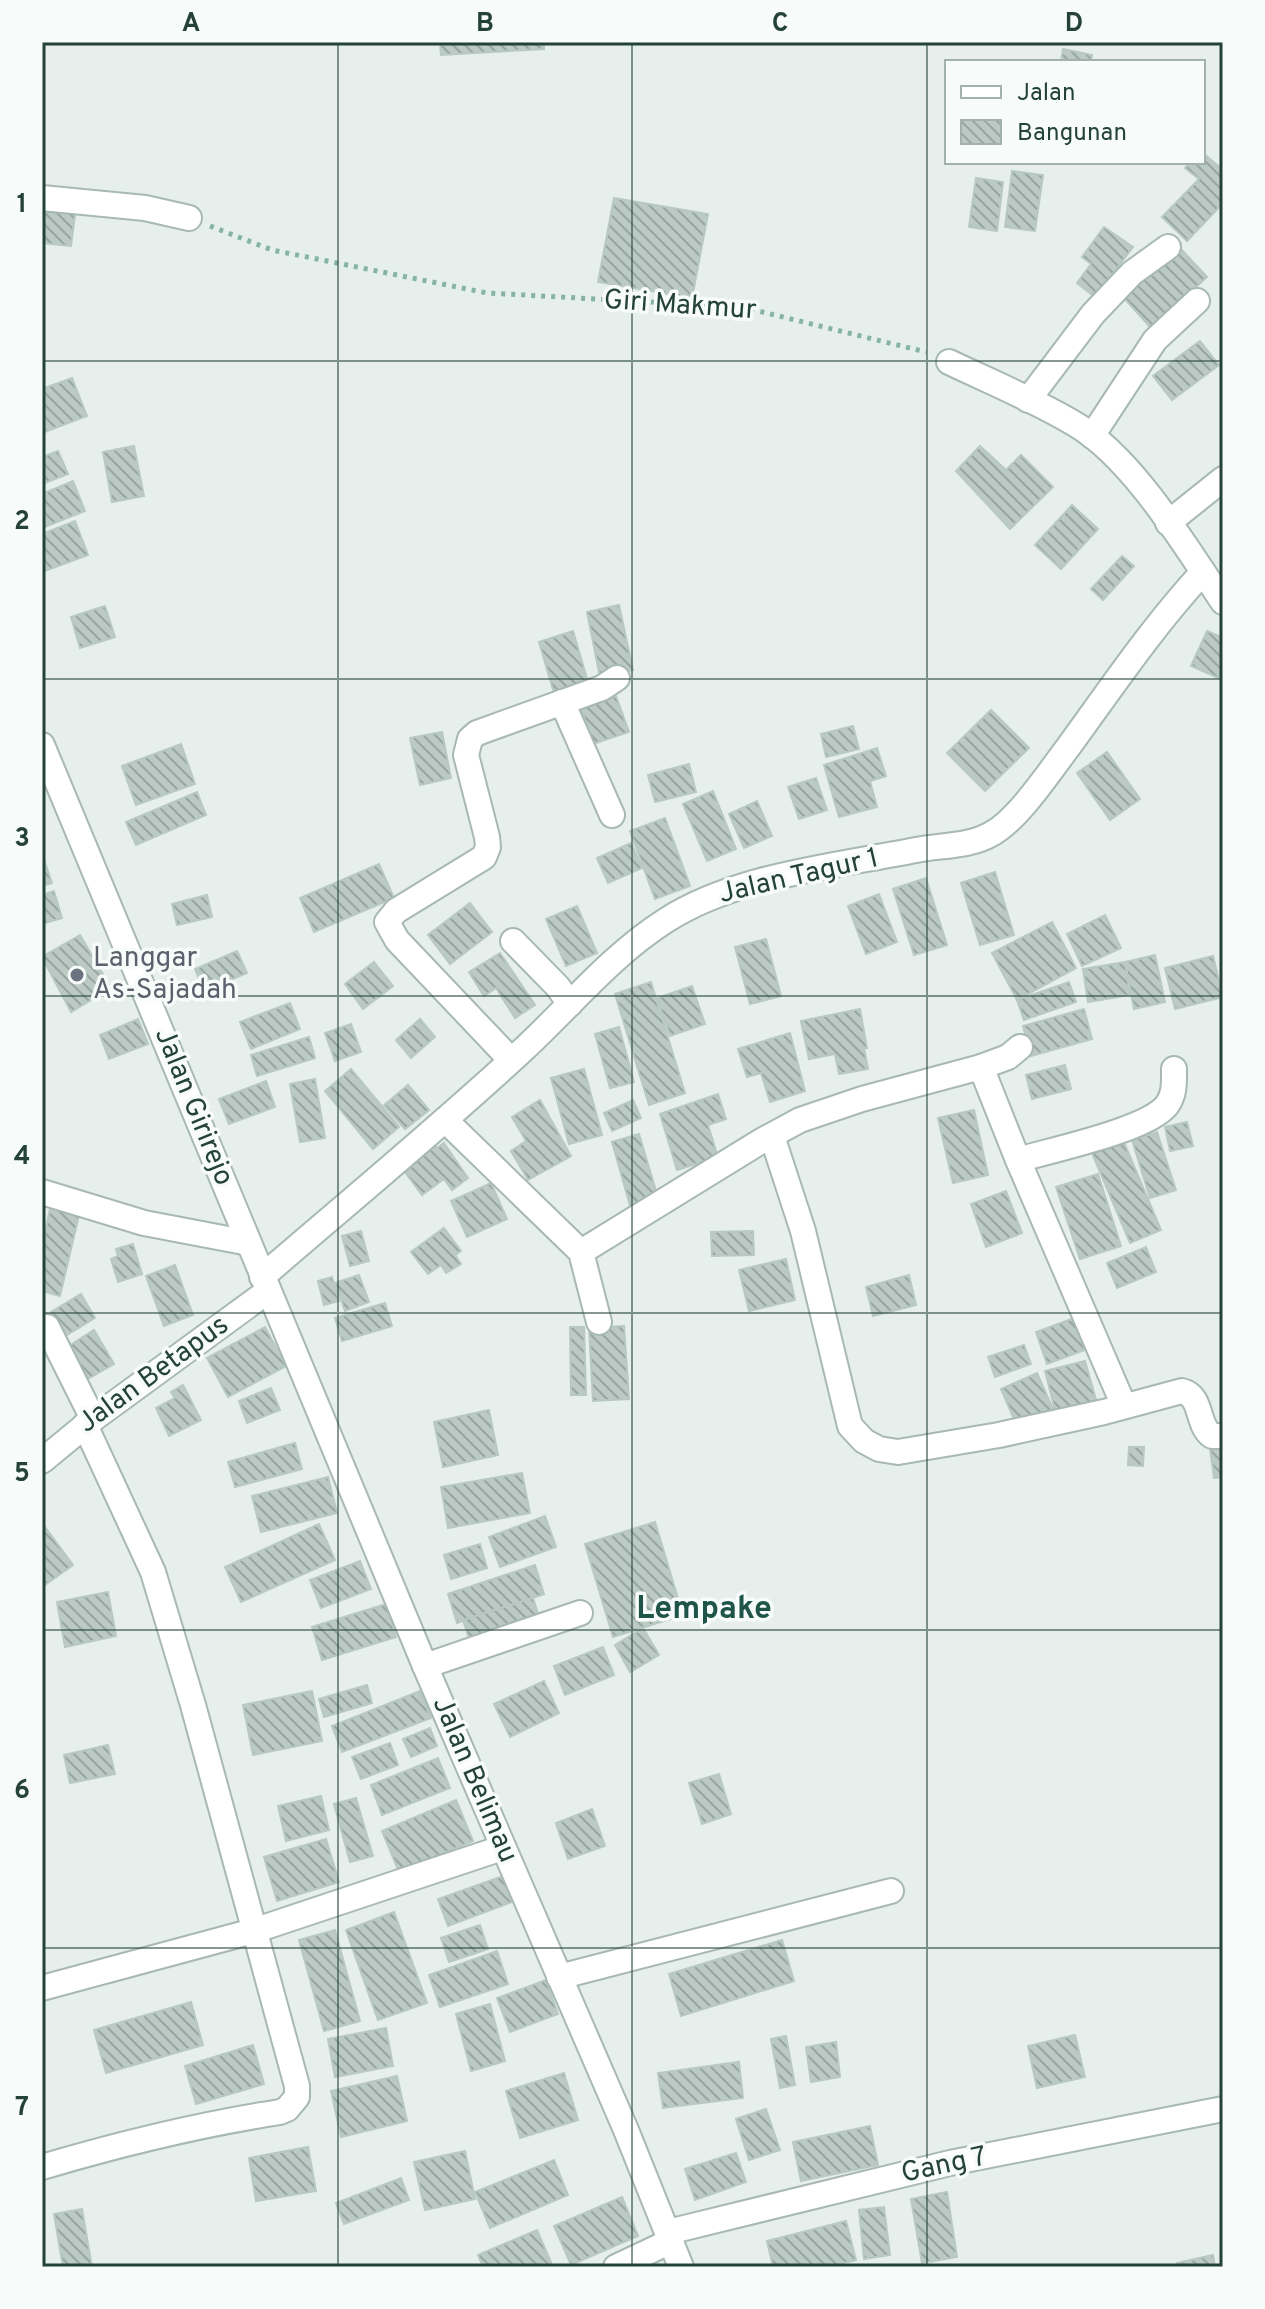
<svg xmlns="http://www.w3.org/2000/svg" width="1265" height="2309" font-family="Overpass,sans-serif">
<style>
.building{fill:url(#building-back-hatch);stroke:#b8c9c2;stroke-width:2}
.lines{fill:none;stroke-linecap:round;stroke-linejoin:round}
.minor-casing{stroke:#a8b8b2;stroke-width:28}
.path{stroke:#86b3a5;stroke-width:5;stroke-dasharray:4 6;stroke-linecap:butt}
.minor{stroke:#fff;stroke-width:24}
.grid{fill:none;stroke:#24423a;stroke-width:2;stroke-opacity:0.55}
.worship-dot{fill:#6b7280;stroke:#f7fbf9;stroke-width:3}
.labels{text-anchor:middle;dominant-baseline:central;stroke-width:7;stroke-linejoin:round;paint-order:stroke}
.street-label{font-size:28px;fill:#24423a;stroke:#f7fbf9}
.worship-label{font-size:28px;fill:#5b616d;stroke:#f7fbf9;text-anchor:start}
.quarter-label{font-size:32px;font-weight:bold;fill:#1f5548;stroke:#f7fbf9}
.neatline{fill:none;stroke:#24423a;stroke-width:3}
.grid-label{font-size:26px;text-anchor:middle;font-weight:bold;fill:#24423a}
</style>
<defs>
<pattern id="building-back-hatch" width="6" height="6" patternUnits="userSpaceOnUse" patternTransform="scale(2)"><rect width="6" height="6" fill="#bbcac4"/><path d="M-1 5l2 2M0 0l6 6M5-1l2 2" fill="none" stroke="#98a6a0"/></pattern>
</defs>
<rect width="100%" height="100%" fill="#e6efeb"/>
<g class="building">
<path d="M440,42H544V49L441,55Z"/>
<path d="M1063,49L1092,55L1091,62H1061Z"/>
<path d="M1203,153L1223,170V203L1187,241L1162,217L1199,179L1185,168L1190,162H1203Z"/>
<path d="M1012,171L1043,175L1035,231L1005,227Z"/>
<path d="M976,178L1003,182L997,231L969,227Z"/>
<path d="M614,198L708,214L692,298L598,282Z"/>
<path d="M42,203L76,207L71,246L42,243Z"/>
<path d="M1104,227L1133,247L1095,297L1077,283L1091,264L1082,257Z"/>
<path d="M1179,247L1207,277L1151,328L1124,298Z"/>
<path d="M1200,341L1219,365L1172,400L1153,376Z"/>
<path d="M72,378L87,416L42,433V389Z"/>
<path d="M134,446L144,496L112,502L103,452Z"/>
<path d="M980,446L1006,470L1021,455L1053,487L1010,529L956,471Z"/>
<path d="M58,451L68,474L42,484V457Z"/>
<path d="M73,481L85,511L42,528V494Z"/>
<path d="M1072,505L1098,529L1061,569L1035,545Z"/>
<path d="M75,521L88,555L42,572V534Z"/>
<path d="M1122,556L1134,566L1103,600L1091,589Z"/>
<path d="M619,605L633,670L600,677L587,612Z"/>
<path d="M105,606L115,637L80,648L71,617Z"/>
<path d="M573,631L588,682L554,693L539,642Z"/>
<path d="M1207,631L1223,638V680L1191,666Z"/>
<path d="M616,696L629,732L593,744L581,708Z"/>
<path d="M991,710L1029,748L985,791L947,753Z"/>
<path d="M853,726L859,749L826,757L821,734Z"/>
<path d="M442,732L451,778L420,785L410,738Z"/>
<path d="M181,744L195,784L136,805L122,766Z"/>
<path d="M877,748L886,776L870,781L877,807L839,817L824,765Z"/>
<path d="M1107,752L1140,799L1110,820L1077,773Z"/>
<path d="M689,764L696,792L655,802L648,775Z"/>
<path d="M816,778L827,810L799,819L788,787Z"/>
<path d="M713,791L736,849L707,861L683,804Z"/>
<path d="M197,792L206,815L136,845L126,822Z"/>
<path d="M757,801L772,836L744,848L729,814Z"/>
<path d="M665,818L690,886L655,899L630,831Z"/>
<path d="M631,843L642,868L608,883L597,858Z"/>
<path d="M42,854L52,883L42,886Z"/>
<path d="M379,864L394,898L314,932L300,898Z"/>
<path d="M995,872L1014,935L980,945L961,883Z"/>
<path d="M926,878L947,945L914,955L893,889Z"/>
<path d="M54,891L62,918L42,924V895Z"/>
<path d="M879,894L897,942L866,954L848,906Z"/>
<path d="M207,895L212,917L177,925L172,904Z"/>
<path d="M470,903L492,932L450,964L428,935Z"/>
<path d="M577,906L597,953L566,966L546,919Z"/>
<path d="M1105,915L1121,948L1082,966L1067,934Z"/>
<path d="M1052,922L1076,968L1017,1000L992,953Z"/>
<path d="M80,935L111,988L71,1012L42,957Z"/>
<path d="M766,939L781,996L750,1004L735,947Z"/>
<path d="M237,951L247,973L204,991L195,969Z"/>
<path d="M500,953L535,1005L515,1018L496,988L484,996L469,972Z"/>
<path d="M1155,955L1165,1002L1134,1009L1125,962Z"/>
<path d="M1213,956L1223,997L1175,1009L1165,968Z"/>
<path d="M374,962L393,986L363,1009L345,984Z"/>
<path d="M1125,962L1130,995L1088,1002L1083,969Z"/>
<path d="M651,982L685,1093L649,1105L615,994Z"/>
<path d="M1069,982L1076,1002L1024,1020L1017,1000Z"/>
<path d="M692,986L705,1024L670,1036L657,998Z"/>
<path d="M290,1003L300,1029L251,1049L240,1022Z"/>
<path d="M860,1009L867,1048H864L868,1069L839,1074L835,1054L809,1059L801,1021Z"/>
<path d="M1084,1009L1092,1039L1031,1056L1023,1026Z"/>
<path d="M138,1019L148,1044L109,1059L100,1035Z"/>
<path d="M420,1019L435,1037L411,1058L396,1040Z"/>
<path d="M351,1024L361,1052L335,1061L325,1033Z"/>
<path d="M619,1027L634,1082L610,1088L595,1034Z"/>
<path d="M790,1033L805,1091L770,1102L761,1073L747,1077L738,1049Z"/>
<path d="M309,1037L315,1058L257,1076L251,1055Z"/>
<path d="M1065,1065L1071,1089L1032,1099L1026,1075Z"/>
<path d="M351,1069L399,1127L373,1149L325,1091Z"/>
<path d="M584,1069L602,1135L569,1144L551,1078Z"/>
<path d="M315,1079L325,1138L300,1142L290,1084Z"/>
<path d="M266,1081L275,1107L229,1124L219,1099Z"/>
<path d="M408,1085L429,1110L405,1129L384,1105Z"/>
<path d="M718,1094L726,1119L708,1125L718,1157L677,1170L660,1114Z"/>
<path d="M540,1100L571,1156L528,1180L511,1151L526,1141L512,1117Z"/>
<path d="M633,1100L641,1118L612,1131L604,1113Z"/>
<path d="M974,1110L988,1175L953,1183L938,1118Z"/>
<path d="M1187,1122L1193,1146L1170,1151L1165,1127Z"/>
<path d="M1157,1132L1176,1190L1150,1198L1132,1140Z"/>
<path d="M639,1134L659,1201L631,1209L612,1142Z"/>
<path d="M1123,1140L1161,1230L1130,1243L1092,1153Z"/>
<path d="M444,1143L468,1178L452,1190L444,1179L422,1195L405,1172L416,1163L412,1159L434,1144L437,1148Z"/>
<path d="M1098,1174L1121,1246L1080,1259L1056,1187Z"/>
<path d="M491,1183L507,1219L467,1237L451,1201Z"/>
<path d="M1006,1191L1022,1233L986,1247L971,1204Z"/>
<path d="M50,1209L79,1215L60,1296L42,1291V1248Z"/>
<path d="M444,1228L461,1251L455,1255L461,1264L446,1273L441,1265L428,1274L411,1252Z"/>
<path d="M361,1231L369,1261L350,1266L342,1236Z"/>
<path d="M753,1231L754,1255L712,1256L711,1232Z"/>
<path d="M133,1244L142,1274L118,1282L111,1259L118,1256L116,1249Z"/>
<path d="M1146,1247L1156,1272L1117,1288L1107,1263Z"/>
<path d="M786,1259L795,1300L749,1311L739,1270Z"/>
<path d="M175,1265L193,1315L164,1326L146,1276Z"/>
<path d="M359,1275L369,1302L345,1311L335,1283Z"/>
<path d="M909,1275L916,1305L873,1316L866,1287Z"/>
<path d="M332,1277L339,1301L324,1305L318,1281Z"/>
<path d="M81,1294L95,1318L65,1336L51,1312Z"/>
<path d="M385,1303L392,1326L342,1341L335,1318Z"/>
<path d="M1074,1318L1085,1350L1047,1364L1036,1332Z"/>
<path d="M624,1326L629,1399L593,1401L589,1328Z"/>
<path d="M265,1327L286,1366L228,1397L207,1358Z"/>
<path d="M570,1327H584L586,1395H571Z"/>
<path d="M94,1330L114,1364L88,1379L69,1346Z"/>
<path d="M1024,1345L1031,1364L995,1377L988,1357Z"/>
<path d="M1085,1361L1097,1403L1056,1414L1045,1371Z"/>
<path d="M1037,1373L1053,1409L1017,1426L1001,1389Z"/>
<path d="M183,1385L201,1420L169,1436L156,1408L175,1398L171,1392Z"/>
<path d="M271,1388L280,1410L247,1423L239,1401Z"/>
<path d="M489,1410L498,1455L443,1467L434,1422Z"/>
<path d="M1223,1440V1477L1214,1478L1209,1441Z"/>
<path d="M295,1443L302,1469L235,1487L228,1462Z"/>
<path d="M1129,1447H1144L1143,1466L1128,1465Z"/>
<path d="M522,1473L530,1513L448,1528L441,1487Z"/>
<path d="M328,1477L337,1513L261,1532L252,1496Z"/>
<path d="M545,1516L556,1547L500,1567L489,1537Z"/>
<path d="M655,1522L683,1615L613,1637L585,1544Z"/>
<path d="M42,1523L73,1565L42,1587Z"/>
<path d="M319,1524L335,1560L241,1602L225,1567Z"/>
<path d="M480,1544L487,1568L451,1579L444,1555Z"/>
<path d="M360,1561L371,1589L321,1608L310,1580Z"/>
<path d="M535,1565L544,1594L457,1623L448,1594Z"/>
<path d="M108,1592L116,1636L65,1647L57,1602Z"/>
<path d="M533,1598L540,1620L470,1642L463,1620Z"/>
<path d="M386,1604L396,1637L322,1660L312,1627Z"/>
<path d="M643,1628L659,1655L630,1672L615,1645Z"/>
<path d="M603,1647L614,1675L565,1695L554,1666Z"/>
<path d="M544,1681L559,1713L510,1737L494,1704Z"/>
<path d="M367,1685L372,1703L324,1717L319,1699Z"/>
<path d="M312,1691L322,1741L253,1755L243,1705Z"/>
<path d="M420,1691L431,1718L342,1752L332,1726Z"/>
<path d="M430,1728L437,1746L411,1757L403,1739Z"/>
<path d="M390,1743L398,1765L361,1779L352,1757Z"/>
<path d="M108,1745L115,1774L70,1783L64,1755Z"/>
<path d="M438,1758L450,1788L382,1815L371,1785Z"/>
<path d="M719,1774L731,1814L702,1824L689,1783Z"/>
<path d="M321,1796L329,1830L286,1841L278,1806Z"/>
<path d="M356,1798L373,1856L350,1862L334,1804Z"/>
<path d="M456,1800L473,1841L399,1872L382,1831Z"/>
<path d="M592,1809L605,1846L568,1859L556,1823Z"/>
<path d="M326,1839L339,1882L277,1901L264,1857Z"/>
<path d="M503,1876L512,1902L448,1926L438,1899Z"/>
<path d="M394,1912L427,2003L378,2020L346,1930Z"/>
<path d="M480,1925L488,1949L449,1962L441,1938Z"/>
<path d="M335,1930L360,2021L324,2031L299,1940Z"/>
<path d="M782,1940L794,1981L681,2016L669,1974Z"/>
<path d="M497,1951L508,1984L440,2007L429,1975Z"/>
<path d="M546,1980L558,2014L510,2032L497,1998Z"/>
<path d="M191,2002L203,2045L106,2073L94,2030Z"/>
<path d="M490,2004L505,2061L471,2071L456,2014Z"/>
<path d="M386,2028L393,2066L335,2077L328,2039Z"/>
<path d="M1075,2035L1085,2077L1037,2088L1028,2046Z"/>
<path d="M786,2036L795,2085L780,2088L771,2039Z"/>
<path d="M836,2042L840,2077L811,2082L806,2047Z"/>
<path d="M253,2045L264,2084L196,2104L185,2066Z"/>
<path d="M739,2062L743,2098L663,2108L658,2073Z"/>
<path d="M564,2073L578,2120L520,2138L506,2091Z"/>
<path d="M397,2076L407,2121L341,2137L331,2091Z"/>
<path d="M766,2109L780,2150L749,2160L736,2119Z"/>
<path d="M870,2126L878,2165L801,2181L793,2142Z"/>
<path d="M308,2147L316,2191L256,2201L249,2158Z"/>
<path d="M465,2151L475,2199L425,2210L414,2162Z"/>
<path d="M736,2153L746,2182L695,2200L685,2169Z"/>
<path d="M554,2160L568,2195L490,2228L475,2192Z"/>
<path d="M401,2178L409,2200L344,2224L336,2203Z"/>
<path d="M947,2192L957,2257L922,2263L911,2199Z"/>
<path d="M622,2197L638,2236L571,2265L554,2226Z"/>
<path d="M884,2207L890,2255L864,2259L859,2210Z"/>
<path d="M82,2209L92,2267H63L54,2214Z"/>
<path d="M846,2221L856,2260L828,2267H773L767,2241Z"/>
<path d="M537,2230L553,2267H483L478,2255Z"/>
<path d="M1213,2255L1215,2267H1178L1177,2263Z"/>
</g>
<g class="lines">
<g class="minor-casing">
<g id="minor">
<path d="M42,198L145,208L189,218"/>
<path d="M949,362C991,382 1035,400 1075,424C1133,458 1186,547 1223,602"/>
<path d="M1028,400L1093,314L1132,273L1168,247"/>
<path d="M1092,436L1155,340L1197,301"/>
<path d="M1168,523L1223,479"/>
<path d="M562,702L612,815"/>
<path d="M42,745L425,1666L626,2130L681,2267"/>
<path d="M513,941L558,987L570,1004"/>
<path d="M511,1060L397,940L387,922L396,911L484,857L488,847L487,837L466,755L470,739L477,733L602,688L617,678"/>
<path d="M981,1067L1008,1057L1020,1047"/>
<path d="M445,1120L581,1252L599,1322"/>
<path d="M772,1136L803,1231L850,1426L864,1441L879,1449L898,1452L999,1435L1104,1412L1182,1391C1203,1396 1196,1425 1212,1436H1223"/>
<path d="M1018,1160C1051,1150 1148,1130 1167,1105C1175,1094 1174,1082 1174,1069"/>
<path d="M42,1192L144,1223L249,1243"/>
<path d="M581,1252L763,1140L800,1120L862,1099L981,1067L1018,1160L1124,1406"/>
<path d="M262,1277C350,1201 440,1127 525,1048C571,1005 612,955 665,921C734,876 835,866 916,850C941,845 970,847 993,833C1019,818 1050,771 1069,746C1112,687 1153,626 1203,572"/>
<path d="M47,1327L93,1419"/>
<path d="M42,1461L93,1419L268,1291"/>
<path d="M425,1666L580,1613"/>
<path d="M559,1977L891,1891"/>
<path d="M42,1988L253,1931L502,1848"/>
<path d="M42,2167C123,2143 196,2125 280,2112L287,2109L297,2097V2086L193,1705L153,1572L85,1425"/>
<path d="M668,2232L950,2163L1223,2109"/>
<path d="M616,2267L671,2241"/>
</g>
</g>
<path class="path" d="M210,226L272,250L487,293L742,307L926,352"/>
<use href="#minor" class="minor"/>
</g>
<path class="grid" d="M338,42V2267M632,42V2267M927,42V2267M42,361H1223M42,679H1223M42,996H1223M42,1313H1223M42,1630H1223M42,1948H1223"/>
<circle class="worship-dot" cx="77" cy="975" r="8"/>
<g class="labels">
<g class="street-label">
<text transform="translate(680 306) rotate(4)">Giri Makmur</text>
<text transform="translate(799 877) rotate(-13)">Jalan Tagur 1</text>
<text transform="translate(193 1107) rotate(68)">Jalan Girirejo</text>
<text transform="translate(154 1375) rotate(-36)">Jalan Betapus</text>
<text transform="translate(474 1780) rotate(67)">Jalan Belimau</text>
<text transform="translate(944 2166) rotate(-12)">Gang 7</text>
</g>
<g class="worship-label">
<text x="93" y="959">Langgar<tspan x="93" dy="32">As-Sajadah</tspan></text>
</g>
<g class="quarter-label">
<text x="704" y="1610">Lempake</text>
</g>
</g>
<rect width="1265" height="2309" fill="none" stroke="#f7fbf9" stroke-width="88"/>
<rect x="945" y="60" width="260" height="104" fill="#f7fbf9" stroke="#a3b1ad" stroke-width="2"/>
<rect x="961" y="86" width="40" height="12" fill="#ffffff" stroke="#a3b1ad" stroke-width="2"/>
<text x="1017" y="100" font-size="24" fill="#24423a">Jalan</text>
<rect x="961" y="120" width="40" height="24" fill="url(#building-back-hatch)" stroke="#a3b1ad" stroke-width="2"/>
<text x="1017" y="140" font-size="24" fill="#24423a">Bangunan</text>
<rect x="44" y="44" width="1177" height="2221" class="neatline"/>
<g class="grid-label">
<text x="191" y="31">A</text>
<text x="485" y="31">B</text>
<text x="780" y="31">C</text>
<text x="1074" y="31">D</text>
<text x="22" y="212">1</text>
<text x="22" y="529">2</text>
<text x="22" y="846">3</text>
<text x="22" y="1164">4</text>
<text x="22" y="1481">5</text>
<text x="22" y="1798">6</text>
<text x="22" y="2115">7</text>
</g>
</svg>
